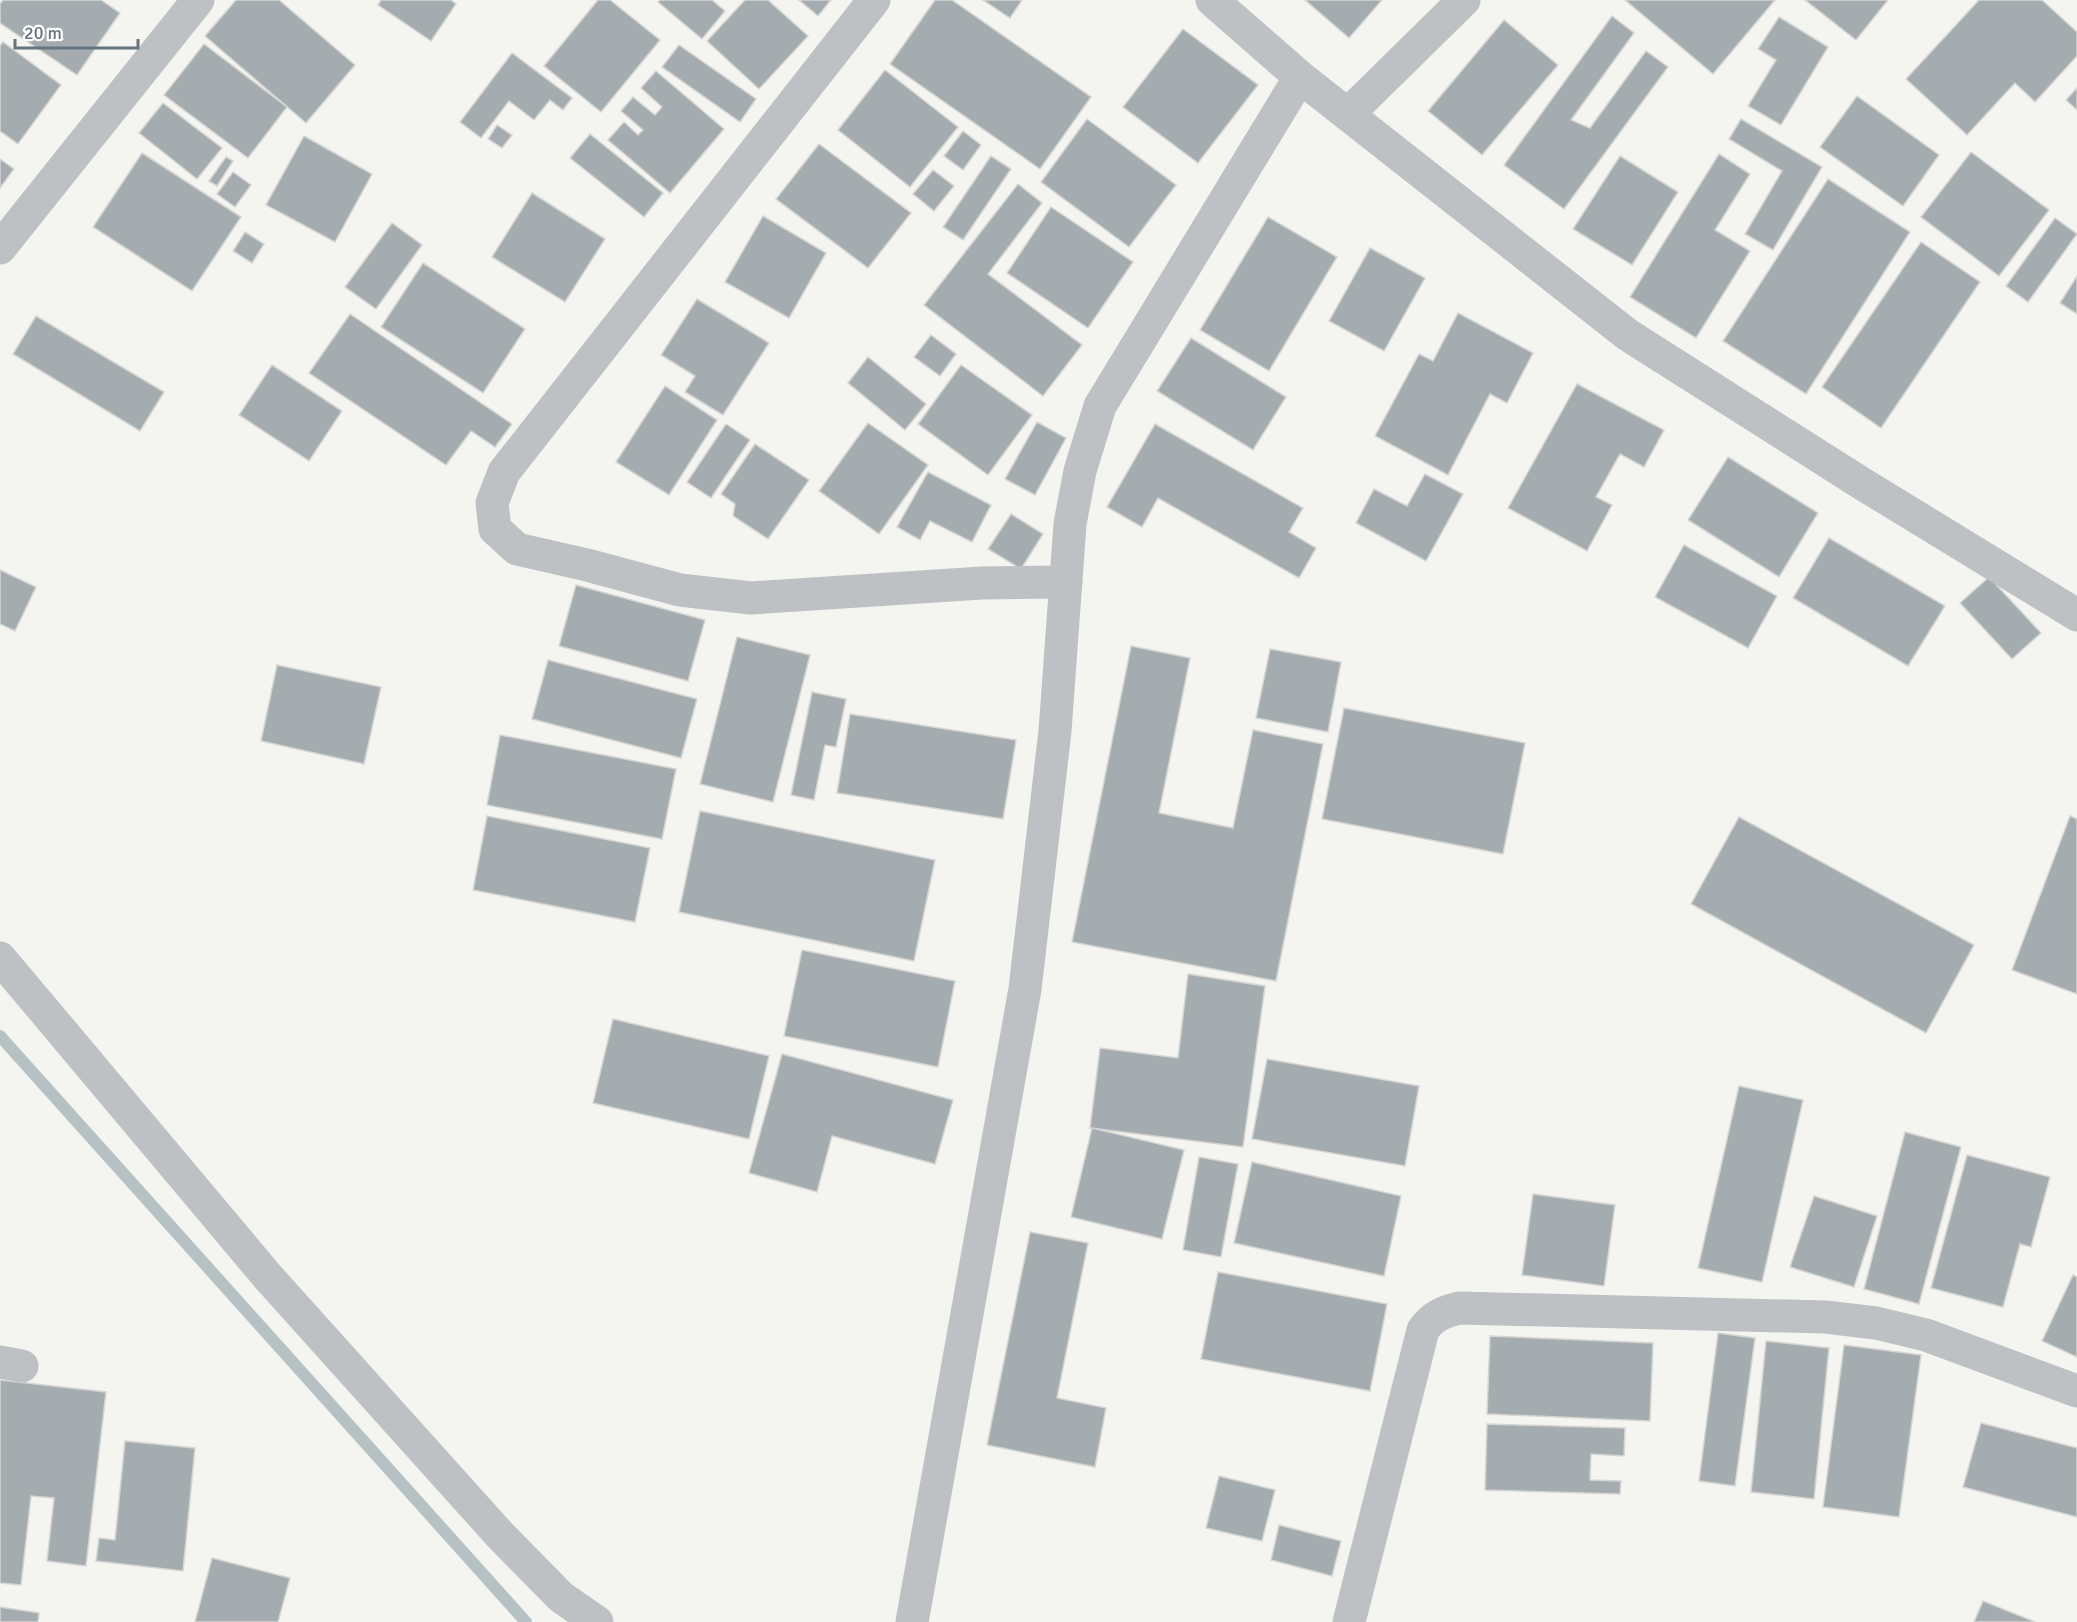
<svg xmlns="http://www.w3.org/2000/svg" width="2077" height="1622" font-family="Signika,sans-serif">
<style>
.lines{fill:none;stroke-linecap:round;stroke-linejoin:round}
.stream{stroke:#b6c1c4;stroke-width:12}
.building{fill:#a4acb0;stroke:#d5d5d3;stroke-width:1.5}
.minor{stroke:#bdc1c4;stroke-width:33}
</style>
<rect width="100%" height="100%" fill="#f4f4f0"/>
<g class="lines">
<path class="stream" d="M0,1036L526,1622"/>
</g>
<g class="building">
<path d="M3,0H101L120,13L77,75L0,23V4Z"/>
<path d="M236,0H279L355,65L306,123L205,36Z"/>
<path d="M381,0H451L456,4L431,41L378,5Z"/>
<path d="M598,0H610L660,40L601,112L544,66Z"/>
<path d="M660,0H712L725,11L702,39L658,2Z"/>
<path d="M745,0H768L808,36L759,89L707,41Z"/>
<path d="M799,0H831L818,16Z"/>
<path d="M935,0H952L1091,97L1040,169L890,64Z"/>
<path d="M983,0H1022L1010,18Z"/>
<path d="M1305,0H1382L1349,38Z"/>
<path d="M1625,0H1775L1713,74Z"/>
<path d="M1805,0H1888L1856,40Z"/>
<path d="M1979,0H2042L2077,32V56L2035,102L2015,83L1967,135L1906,79Z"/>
<path d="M1612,16L1634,33L1571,120L1590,128L1646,51L1668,67L1564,209L1504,165Z"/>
<path d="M1779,17L1828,47L1781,125L1748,106L1776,60L1758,49Z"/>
<path d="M1504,20L1558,65L1482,155L1428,111Z"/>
<path d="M1183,29L1258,85L1198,163L1123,107Z"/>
<path d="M3,42L61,85L18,144L0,131V46Z"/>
<path d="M204,44L287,107L248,158L164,95Z"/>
<path d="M679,45L756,99L740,122L662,67Z"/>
<path d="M512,53L572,98L563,110L550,100L534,120L509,101L481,138L460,122Z"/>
<path d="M885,70L958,127L910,187L838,130Z"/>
<path d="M656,71L724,129L670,193L608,140L624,122L638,135L643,130L621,111L633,97L655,115L662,107L641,88Z"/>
<path d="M2077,88V110L2066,100Z"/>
<path d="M1857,96L1939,155L1903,206L1820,147Z"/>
<path d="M163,103L222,148L197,179L139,133Z"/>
<path d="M1087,119L1176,185L1129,247L1041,182Z"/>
<path d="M1741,119L1822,167L1773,250L1745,234L1782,171L1729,139Z"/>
<path d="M497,125L512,135L502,148L488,139Z"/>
<path d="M963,131L981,145L963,170L944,156Z"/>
<path d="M590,134L663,193L644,217L570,158Z"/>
<path d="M304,136L372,174L335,242L266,205Z"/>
<path d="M819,144L911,213L868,268L776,199Z"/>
<path d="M1971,152L2049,210L1999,276L1921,217Z"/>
<path d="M142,153L241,217L192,291L93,227Z"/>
<path d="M1719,154L1750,174L1715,230L1750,251L1696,338L1630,297Z"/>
<path d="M991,156L1011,169L963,240L943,227Z"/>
<path d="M1620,156L1678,192L1632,265L1573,229Z"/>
<path d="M226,157L233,161L217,186L209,181Z"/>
<path d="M0,159L14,169L0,188Z"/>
<path d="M933,170L954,186L934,211L913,194Z"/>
<path d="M233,172L251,185L235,207L217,194Z"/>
<path d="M1828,179L1910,232L1806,394L1723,341Z"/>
<path d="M1018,184L1042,203L988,274L1082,345L1043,396L924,305Z"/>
<path d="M532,193L605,239L565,302L492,257Z"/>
<path d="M1051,207L1133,262L1088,328L1007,273Z"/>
<path d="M763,216L826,253L789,318L725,282Z"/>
<path d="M1268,217L1337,257L1269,371L1200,330Z"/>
<path d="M2055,218L2077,234L2028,302L2006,286Z"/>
<path d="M392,223L422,245L376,309L345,287Z"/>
<path d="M245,232L264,244L252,263L233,251Z"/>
<path d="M1921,242L1980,282L1881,428L1822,387Z"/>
<path d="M1370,248L1425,278L1384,351L1329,321Z"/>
<path d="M423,263L525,329L483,393L381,327Z"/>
<path d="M2077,276V314L2060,303Z"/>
<path d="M697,299L769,343L723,415L685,392L695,376L661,355Z"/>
<path d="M1458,313L1533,353L1507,403L1490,394L1448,475L1375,436L1419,354L1433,361Z"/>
<path d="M350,314L512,424L495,447L471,431L446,465L309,373Z"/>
<path d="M36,316L164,392L140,431L13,354Z"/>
<path d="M931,335L956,354L940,376L914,357Z"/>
<path d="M1191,338L1286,397L1253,450L1157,391Z"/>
<path d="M868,357L926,404L905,430L848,383Z"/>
<path d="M272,365L342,411L309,461L239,415Z"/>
<path d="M961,365L1032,415L988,475L918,424Z"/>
<path d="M1577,384L1664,430L1644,467L1620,454L1596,497L1612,505L1587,551L1508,508Z"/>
<path d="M665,386L717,420L669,495L616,462Z"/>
<path d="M1037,422L1066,438L1035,495L1005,479Z"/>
<path d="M868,423L928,465L879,534L819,491Z"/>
<path d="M726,424L750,440L711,498L687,482Z"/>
<path d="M1155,424L1303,508L1289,532L1316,548L1299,578L1158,498L1142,527L1107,507Z"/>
<path d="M755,444L809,480L768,539L733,516L735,504L721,494Z"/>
<path d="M1728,457L1818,513L1779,577L1688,520Z"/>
<path d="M928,472L991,505L972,542L930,521L920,540L897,527Z"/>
<path d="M1425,474L1463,494L1426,561L1356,523L1374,489L1407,506Z"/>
<path d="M1011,514L1043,534L1021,569L988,549Z"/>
<path d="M1829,538L1945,606L1908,666L1793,598Z"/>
<path d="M1684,545L1777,596L1748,648L1655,597Z"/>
<path d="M0,570L36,587L15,631L0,624Z"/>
<path d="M1989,577L2041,633L2012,659L1960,603Z"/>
<path d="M576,585L705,620L688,681L559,646Z"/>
<path d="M737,637L810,655L773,802L700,784Z"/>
<path d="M1131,646L1190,658L1159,813L1233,828L1253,730L1323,744L1276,981L1072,942Z"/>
<path d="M1270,649L1341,662L1328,732L1256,718Z"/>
<path d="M548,660L697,699L681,758L532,719Z"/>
<path d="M277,665L381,687L364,764L261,741Z"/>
<path d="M812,692L846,699L836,747L825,745L814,800L791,795Z"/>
<path d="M1344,708L1525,743L1503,854L1322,819Z"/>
<path d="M850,714L1016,740L1003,819L837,793Z"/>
<path d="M500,735L676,769L662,839L487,805Z"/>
<path d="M700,811L935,860L914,961L679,912Z"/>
<path d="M487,816L650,848L635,922L473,890Z"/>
<path d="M2070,816L2077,819V994L2012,970Z"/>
<path d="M1739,817L1974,945L1926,1033L1691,904Z"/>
<path d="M802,950L955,981L938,1067L784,1036Z"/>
<path d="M1188,974L1265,986L1243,1147L1090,1128L1100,1048L1178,1058Z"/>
<path d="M613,1019L769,1056L749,1139L593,1103Z"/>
<path d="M782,1054L953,1100L935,1164L832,1136L817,1192L749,1173Z"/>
<path d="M1267,1059L1419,1086L1405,1166L1252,1139Z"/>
<path d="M1739,1086L1803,1100L1762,1282L1698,1268Z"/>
<path d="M1092,1128L1184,1150L1162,1239L1071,1217Z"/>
<path d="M1905,1132L1961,1147L1919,1304L1864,1289Z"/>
<path d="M1967,1155L2050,1177L2031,1247L2020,1244L2003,1307L1931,1288Z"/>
<path d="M1199,1157L1238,1164L1221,1257L1183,1250Z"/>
<path d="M1252,1162L1401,1196L1384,1276L1234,1243Z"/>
<path d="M1533,1194L1615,1205L1604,1286L1522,1275Z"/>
<path d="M1814,1196L1877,1216L1854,1287L1790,1267Z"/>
<path d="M1030,1232L1088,1243L1057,1398L1106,1408L1095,1467L987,1445Z"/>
<path d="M1218,1272L1387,1304L1370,1391L1201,1359Z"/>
<path d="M2073,1275L2077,1277V1357L2042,1341Z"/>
<path d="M1718,1333L1755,1338L1735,1486L1699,1481Z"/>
<path d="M1490,1336L1653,1343L1650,1421L1487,1414Z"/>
<path d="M1766,1341L1829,1348L1814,1499L1751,1492Z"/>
<path d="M1844,1345L1921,1355L1899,1517L1823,1507Z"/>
<path d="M0,1380L106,1392L86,1566L47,1561L54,1498L31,1496L21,1585L0,1583Z"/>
<path d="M1981,1423L2077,1448V1517L1963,1487Z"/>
<path d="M1487,1424L1625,1428L1624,1456L1591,1454L1590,1480L1621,1481L1620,1494L1485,1490Z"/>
<path d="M125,1441L195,1448L183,1571L96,1561L99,1538L115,1540Z"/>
<path d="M1219,1476L1275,1490L1262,1541L1206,1528Z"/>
<path d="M1279,1525L1341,1541L1332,1576L1271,1560Z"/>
<path d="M212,1558L290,1578L278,1622H195Z"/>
<path d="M1983,1601L2035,1622H1974Z"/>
<path d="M0,1607L39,1613L38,1622H0Z"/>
</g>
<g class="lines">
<g class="minor">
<path d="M874,0L504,472L492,503L495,529L517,549L587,565L680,590L751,598L982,583L1066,582"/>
<path d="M1212,0L1300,77L1628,335L1861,483L2077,615"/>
<path d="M1348,114L1464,0"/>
<path d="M0,248L198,0"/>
<path d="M0,958L268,1277L500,1535L561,1597L597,1622"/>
<path d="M0,1362L22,1366"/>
<path d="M912,1622L1025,989L1055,731L1070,524L1080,471L1100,406L1300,77"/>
<path d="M1349,1622L1423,1330C1433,1316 1443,1312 1459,1308L1825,1317L1876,1323L1926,1335L2077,1391"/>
</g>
</g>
<path d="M15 39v9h123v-9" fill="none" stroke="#65747e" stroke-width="3"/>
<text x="24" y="39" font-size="18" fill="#65747e" stroke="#ffffff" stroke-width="4.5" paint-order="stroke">20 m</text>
</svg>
